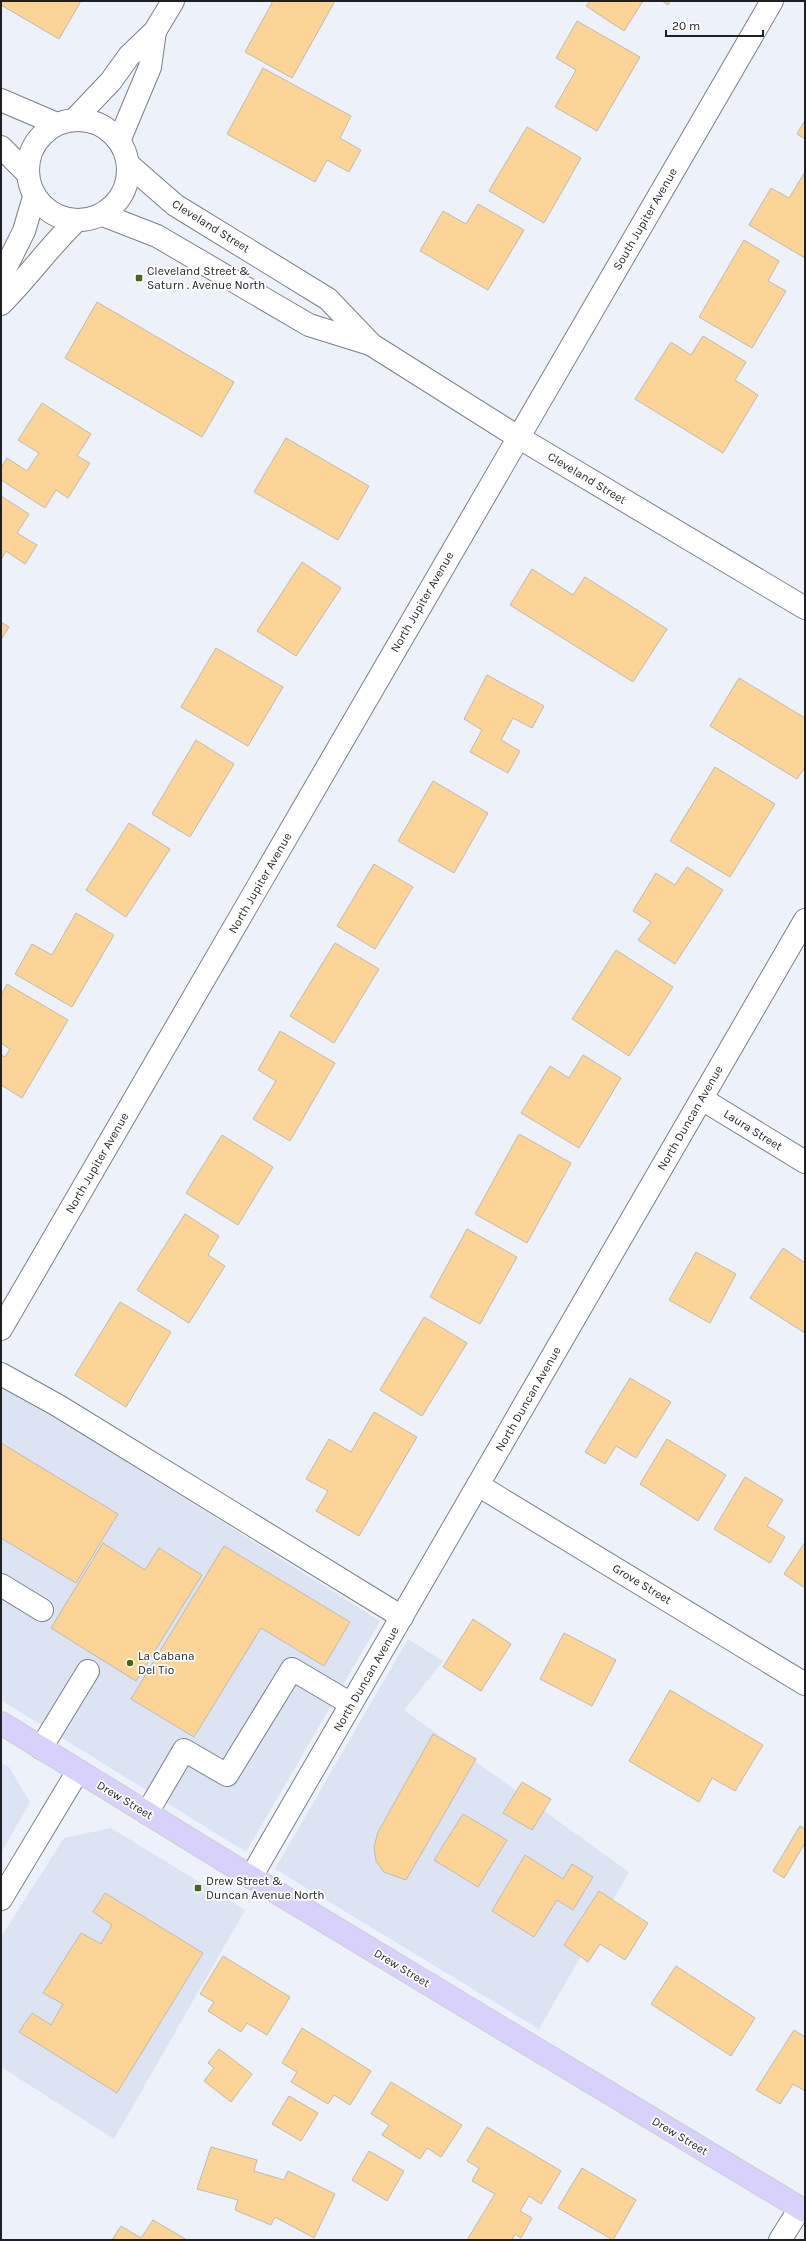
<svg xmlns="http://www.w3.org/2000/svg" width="806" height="2241" font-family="Karla,sans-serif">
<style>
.built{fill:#dce4f4}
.building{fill:#fcd596;stroke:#bfbab1}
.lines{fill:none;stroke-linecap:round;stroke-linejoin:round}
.minor-casing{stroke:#7b8088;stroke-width:24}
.major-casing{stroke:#cececf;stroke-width:24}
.minor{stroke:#fff;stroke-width:22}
.major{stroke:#d7d1fc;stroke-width:22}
.poi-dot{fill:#43661e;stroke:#fefefe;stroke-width:1.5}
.labels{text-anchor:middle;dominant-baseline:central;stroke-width:3.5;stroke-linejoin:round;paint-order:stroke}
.street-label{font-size:12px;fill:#1e2023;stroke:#fefefe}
.poi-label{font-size:12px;fill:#1e2023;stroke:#fefefe;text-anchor:start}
</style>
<rect width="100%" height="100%" fill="#ecf1fa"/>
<g class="built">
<path d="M1,1383L380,1621L246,1852L1,1700Z"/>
<path d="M408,1639L443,1661L404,1710L629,1872L539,2029L275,1869Z"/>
<path d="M1,1763L9,1767L30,1802L1,1853Z"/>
<path d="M111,1828L245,1910L114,2139L1,2067V1937L64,1838Z"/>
</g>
<g class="building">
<path d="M1,1H81L59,39L1,5Z"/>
<path d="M273,1H335L292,78L245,52Z"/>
<path d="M590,1H643L624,31L586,6Z"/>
<path d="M662,1H670L668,5Z"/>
<path d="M577,21L640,57L597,131L555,107L576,70L556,58Z"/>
<path d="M263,68L351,116L340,138L361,150L349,172L327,160L315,182L227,134Z"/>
<path d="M805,120V139L797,134Z"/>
<path d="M527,127L581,158L544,223L489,191Z"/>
<path d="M805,172V258L749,225L771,188L789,198Z"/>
<path d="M478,204L524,230L488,290L420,251L443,211L466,224Z"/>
<path d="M744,240L779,261L768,281L786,291L752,348L699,317Z"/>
<path d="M97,302L234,382L202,437L65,358Z"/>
<path d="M703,336L746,362L735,380L758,395L723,453L635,399L671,342L691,355Z"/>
<path d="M42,403L91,434L77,456L90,463L68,498L56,490L45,508L1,480V468L7,458L27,471L39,453L18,440Z"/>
<path d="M286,438L369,486L338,540L254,492Z"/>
<path d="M1,496L29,514L17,533L37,545L25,564L6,551L1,560Z"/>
<path d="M302,562L341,588L296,656L257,631Z"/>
<path d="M532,569L573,595L585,577L667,629L633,682L510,605Z"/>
<path d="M1,622L9,627L1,640Z"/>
<path d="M216,648L283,687L248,746L181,707Z"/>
<path d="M487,675L544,706L532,728L513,718L501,740L520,751L508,773L470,752L482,730L464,719Z"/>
<path d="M739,678L805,718V767L797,779L710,726Z"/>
<path d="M196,740L234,764L190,837L152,814Z"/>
<path d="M715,767L775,804L730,877L670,841Z"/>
<path d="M433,781L488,813L454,873L398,841Z"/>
<path d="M129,823L170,849L126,917L86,890Z"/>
<path d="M374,864L413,887L375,949L337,926Z"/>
<path d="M687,867L723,890L675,964L638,940L651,922L633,911L656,873L675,885Z"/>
<path d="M76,913L114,935L72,1007L15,974L32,944L52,955Z"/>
<path d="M335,943L379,969L334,1043L290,1016Z"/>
<path d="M616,950L673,987L629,1056L572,1019Z"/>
<path d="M7,984L68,1020L22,1098L1,1085V1055L5,1057L10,1049L1,1043V995Z"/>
<path d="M280,1031L335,1063L290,1141L253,1119L276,1081L258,1070Z"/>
<path d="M583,1055L621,1078L579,1148L521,1113L550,1066L569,1078Z"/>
<path d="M519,1134L571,1163L527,1243L475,1214Z"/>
<path d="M222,1135L273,1167L238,1225L186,1193Z"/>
<path d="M185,1214L219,1236L208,1255L225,1266L189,1323L137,1290Z"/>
<path d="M467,1229L517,1257L480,1324L430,1297Z"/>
<path d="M783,1248L805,1263V1333L750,1298Z"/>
<path d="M696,1252L736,1274L710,1323L669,1300Z"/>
<path d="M120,1302L171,1332L126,1407L75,1375Z"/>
<path d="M424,1317L467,1343L422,1416L380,1390Z"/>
<path d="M630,1378L671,1402L636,1458L616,1446L605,1464L585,1452Z"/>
<path d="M374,1412L417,1437L359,1536L316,1511L328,1491L306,1479L329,1439L351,1452Z"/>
<path d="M667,1439L726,1475L698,1521L640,1484Z"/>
<path d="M1,1443L118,1514L76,1583L1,1538Z"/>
<path d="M745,1477L783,1500L767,1526L785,1537L770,1563L714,1529Z"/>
<path d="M805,1542V1588L784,1574Z"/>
<path d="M103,1543L145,1570L159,1548L202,1575L136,1681L51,1628Z"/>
<path d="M224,1546L350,1622L324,1666L261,1628L194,1737L131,1699Z"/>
<path d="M473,1619L511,1644L481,1691L443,1667Z"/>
<path d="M564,1633L616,1660L592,1706L540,1679Z"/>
<path d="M670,1690L763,1745L735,1791L712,1778L699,1802L629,1761Z"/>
<path d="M433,1734L476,1759L406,1880L384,1872L376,1861L374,1847L378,1832Z"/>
<path d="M522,1782L551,1799L532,1830L503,1813Z"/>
<path d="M463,1814L507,1840L478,1887L434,1860Z"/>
<path d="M800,1826L805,1829V1843L784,1878L773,1871Z"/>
<path d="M525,1855L563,1879L572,1864L593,1877L573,1910L557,1900L534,1937L492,1911Z"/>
<path d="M599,1891L648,1923L625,1960L600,1944L588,1962L564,1945Z"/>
<path d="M105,1893L203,1953L117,2093L19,2032L32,2013L51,2025L63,2004L43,1993L81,1933L101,1944L112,1925L93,1912Z"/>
<path d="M223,1956L290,1997L267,2035L247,2023L241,2032L208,2011L214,2002L200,1994Z"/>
<path d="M676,1966L755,2018L731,2056L651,2004Z"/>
<path d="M302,2028L371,2071L350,2105L334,2095L328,2104L291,2082L297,2072L282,2063Z"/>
<path d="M794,2030L805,2037V2091L793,2084L780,2104L756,2090Z"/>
<path d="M219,2049L252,2074L231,2102L204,2081L214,2068L208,2063Z"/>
<path d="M391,2082L462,2125L441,2157L427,2148L420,2159L382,2135L389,2125L371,2114Z"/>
<path d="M289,2096L318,2113L301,2141L272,2124Z"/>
<path d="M487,2127L561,2171L541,2204L529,2196L520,2211L532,2218L521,2238L515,2234L512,2240H467L495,2194L472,2181L479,2168L467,2161Z"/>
<path d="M211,2147L257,2160L254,2171L284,2180L288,2171L335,2194L314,2238L275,2217L271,2225L235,2210L238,2200L197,2189Z"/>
<path d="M369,2151L404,2171L387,2201L352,2180Z"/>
<path d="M582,2168L636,2200L613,2240L558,2208Z"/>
<path d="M153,2220L187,2240H112L121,2226L141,2238Z"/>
</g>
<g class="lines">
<g class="minor-casing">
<g id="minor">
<path d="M1,100L57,124"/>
<circle cx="78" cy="170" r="50"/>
<path d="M74,120L111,81L129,56L155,31L173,1"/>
<path d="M119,141L150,67L155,31"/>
<path d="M1,147L27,173"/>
<path d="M128,164L175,205L328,299L372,345L518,437L805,608"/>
<path d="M103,215L157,236L309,325L370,344"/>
<path d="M1,290L6,267L24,231L34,197"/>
<path d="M1,304C28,277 49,247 76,221"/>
<path d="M702,1099L805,1162"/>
<path d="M1,1329L772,1"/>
<path d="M1,1374L57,1405L402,1617"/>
<path d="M478,1485L805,1684"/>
<path d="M1,1585L42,1610"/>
<path d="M41,1748L88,1671"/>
<path d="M147,1813L184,1750L227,1775L292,1669L351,1704"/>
<path d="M251,1877L805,920"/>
<path d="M1,1899L78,1771"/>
<path d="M780,2240L800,2208"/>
</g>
</g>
<g class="major-casing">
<path id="major" d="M1,1723L251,1877L805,2211"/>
</g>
<use href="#minor" class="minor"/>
<use href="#major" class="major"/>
</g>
<g class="poi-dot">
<rect x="135" y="274" width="8" height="8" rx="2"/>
<circle cx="130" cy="1663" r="4"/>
<rect x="194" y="1884" width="8" height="8" rx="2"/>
</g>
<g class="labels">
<g class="street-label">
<text transform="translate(645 219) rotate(-60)">South Jupiter Avenue</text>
<text transform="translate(211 226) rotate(32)">Cleveland Street</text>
<text transform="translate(587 478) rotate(31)">Cleveland Street</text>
<text transform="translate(422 602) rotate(-60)">North Jupiter Avenue</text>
<text transform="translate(260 883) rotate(-60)">North Jupiter Avenue</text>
<text transform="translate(690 1118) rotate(-60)">North Duncan Avenue</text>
<text transform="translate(753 1130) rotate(32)">Laura Street</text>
<text transform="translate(97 1163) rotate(-60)">North Jupiter Avenue</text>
<text transform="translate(528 1399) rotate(-60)">North Duncan Avenue</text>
<text transform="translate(642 1584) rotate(31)">Grove Street</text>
<text transform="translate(366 1679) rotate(-60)">North Duncan Avenue</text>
<text transform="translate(125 1800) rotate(31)">Drew Street</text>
<text transform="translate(402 1968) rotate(31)">Drew Street</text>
<text transform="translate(680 2136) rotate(31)">Drew Street</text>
</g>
<g class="poi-label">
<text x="147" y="271">Cleveland Street &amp;<tspan x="147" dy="14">Saturn . Avenue North</tspan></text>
<text x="138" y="1656">La Cabana<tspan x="138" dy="14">Del Tio</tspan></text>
<text x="206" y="1881">Drew Street &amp;<tspan x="206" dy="14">Duncan Avenue North</tspan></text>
</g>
</g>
<rect width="806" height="2241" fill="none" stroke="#1e2023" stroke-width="4"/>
<path d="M666 30v6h97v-6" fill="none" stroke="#1e2023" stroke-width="2"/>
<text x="672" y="30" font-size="12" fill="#1e2023" stroke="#fefefe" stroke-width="3" paint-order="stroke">20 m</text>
</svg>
